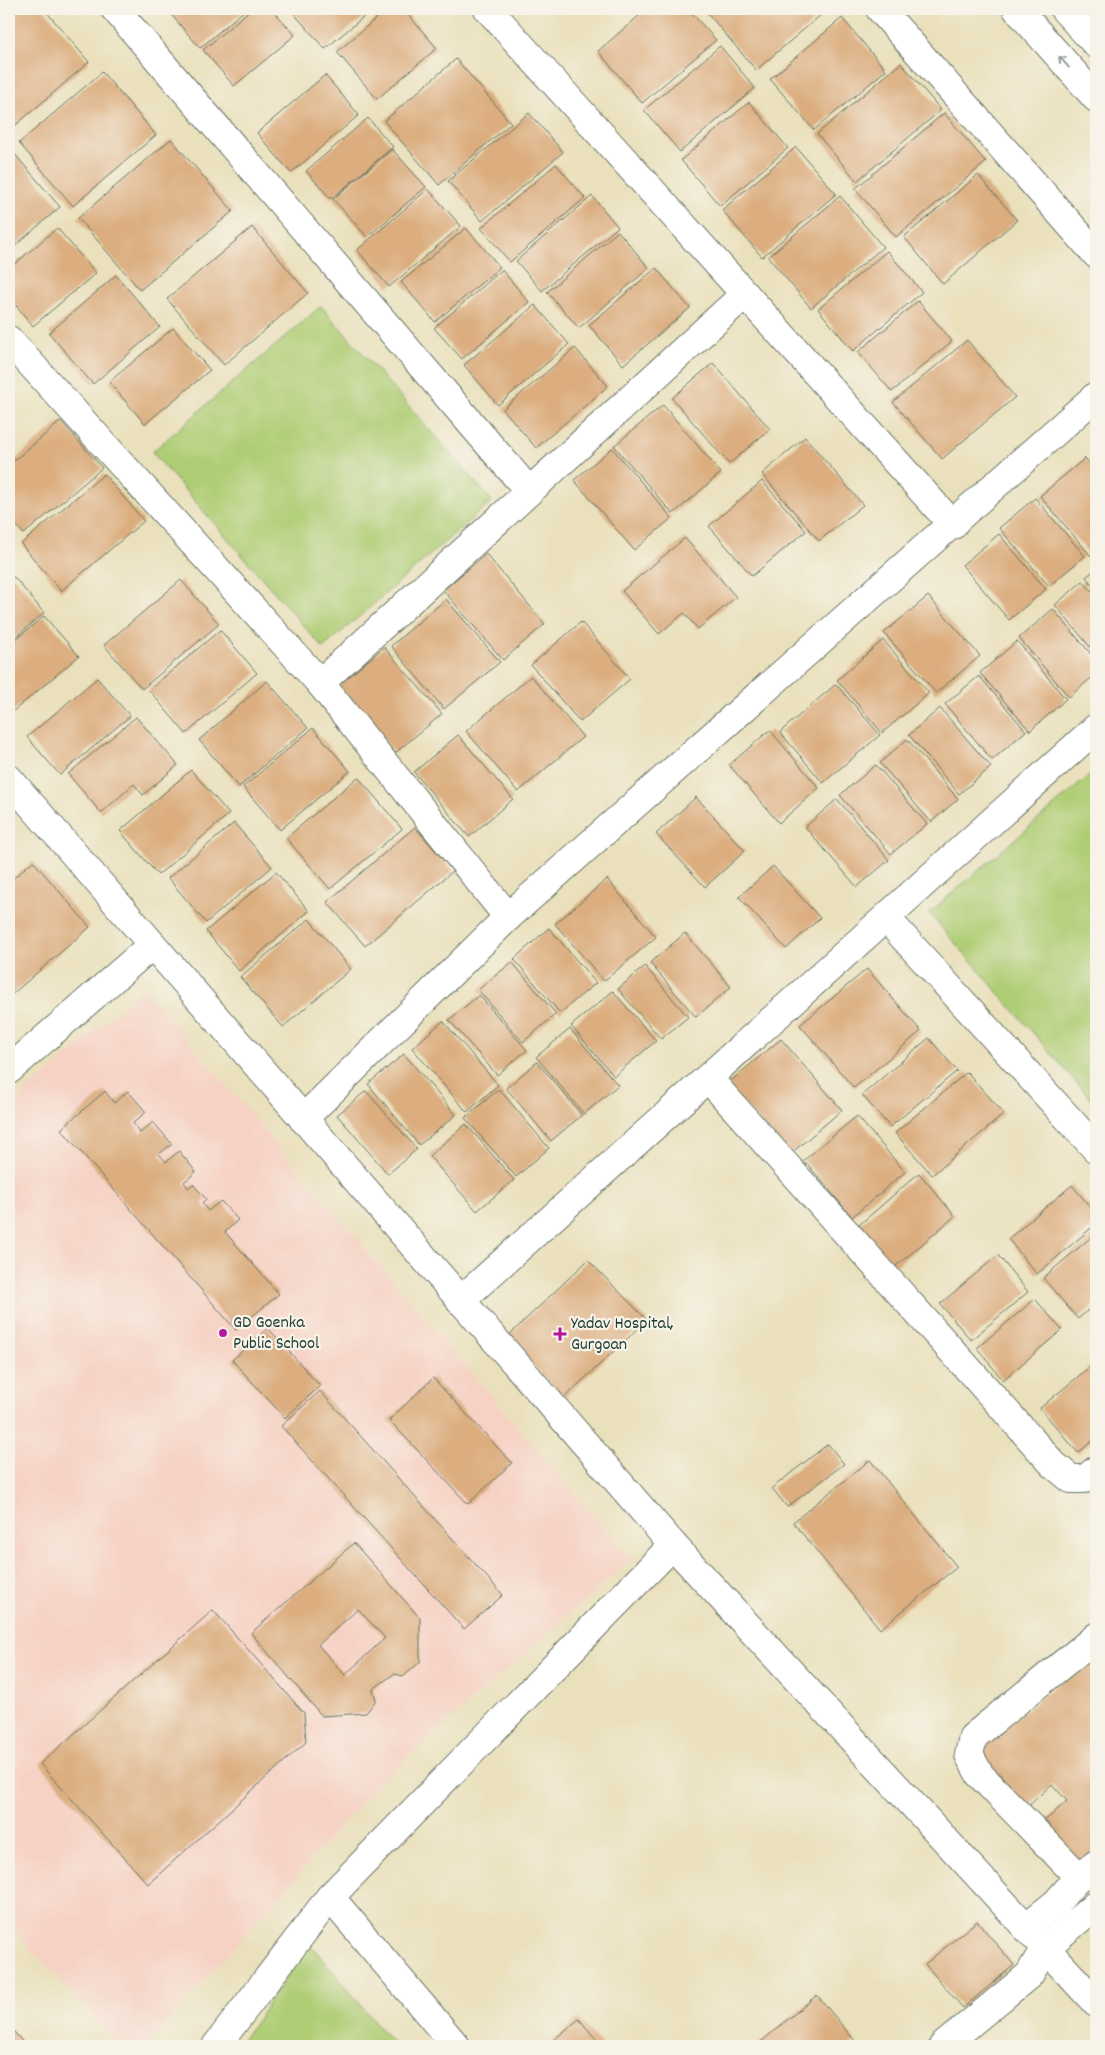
<svg xmlns="http://www.w3.org/2000/svg" width="1105" height="2055" font-family="Dekko,sans-serif">
<style>
.built{fill:#f6d2c4}
.green{fill:#afcd74;stroke:#678554}
.building{fill:#dbad7f;fill-rule:evenodd}
.lines{fill:none;stroke-linecap:round;stroke-linejoin:round}
.street-casing{stroke:#667664;stroke-width:30}
.highway-casing{stroke:#667664;stroke-width:30}
.street{stroke:#fff;stroke-width:28}
.highway{stroke:#fff;stroke-width:28}
.oneway{stroke:#8f9e9a}
.poi-dot{fill:#b5179e;stroke:#f7f3e8;stroke-width:2}
.labels{text-anchor:middle;dominant-baseline:central;stroke-width:4.5;stroke-linejoin:round;paint-order:stroke}
.poi-label{font-size:18px;fill:#1f3d34;stroke:#f7f3e8;text-anchor:start}
</style>
<rect width="100%" height="100%" fill="#f7f3e8"/>
<filter id="ink" filterUnits="userSpaceOnUse"><feTurbulence type="fractalNoise" baseFrequency=".02" numOctaves="2"/><feDisplacementMap in="SourceGraphic" scale="10" xChannelSelector="R" yChannelSelector="G"/><feConvolveMatrix kernelMatrix="1 2 1 2 8 2 1 2 1" color-interpolation-filters="sRGB"/></filter>
<filter id="wash" filterUnits="userSpaceOnUse"><feTurbulence type="fractalNoise" baseFrequency=".0096" numOctaves="4" result="noise"/><feDisplacementMap in="SourceGraphic" scale="20" xChannelSelector="R" yChannelSelector="G"/><feGaussianBlur stdDeviation="1.12" result="paint"/><feColorMatrix in="noise" values="0 0 0 0 0 0 0 0 0 0 0 0 0 0 0 0 0 1.4 0 .05"/><feComposite in="paint" operator="in"/></filter>
<g filter="url(#wash)">
<rect width="100%" height="100%" fill="#eae0bc"/>
<path class="built" d="M143,988L631,1559L376,1786L147,2046H121L9,1925V1107Z"/>
<g class="green">
<path d="M321,306L492,501L323,648L152,452Z"/>
<path d="M1096,770V1105L929,913Z"/>
<path d="M310,1944L395,2046H238Z"/>
</g>
<g id="blocks">
<g class="building">
<path d="M11,9H44L89,62L9,131V11Z"/>
<path d="M173,9H246L200,48L169,12Z"/>
<path d="M251,9H272L295,35L234,86L203,50Z"/>
<path d="M290,9H373L325,49Z"/>
<path d="M387,9H403L437,48L377,99L337,52Z"/>
<path d="M647,9H688L716,40L642,103L598,51Z"/>
<path d="M704,9H828L756,70Z"/>
<path d="M842,18L886,70L814,130L770,79Z"/>
<path d="M720,46L755,88L680,152L644,110Z"/>
<path d="M456,59L511,123L439,185L384,121Z"/>
<path d="M901,63L941,110L857,181L817,134Z"/>
<path d="M102,72L156,135L73,206L19,143Z"/>
<path d="M325,75L359,115L291,173L257,133Z"/>
<path d="M749,102L788,148L720,206L681,160Z"/>
<path d="M529,113L563,152L482,221L448,181Z"/>
<path d="M944,113L986,162L896,237L855,189Z"/>
<path d="M368,118L393,147L331,199L306,171Z"/>
<path d="M171,139L233,211L140,290L78,218Z"/>
<path d="M796,147L836,194L762,257L722,210Z"/>
<path d="M392,149L426,187L367,237L333,199Z"/>
<path d="M13,152L60,207L9,251V156Z"/>
<path d="M556,164L585,198L510,262L481,228Z"/>
<path d="M978,175L1017,220L943,284L904,237Z"/>
<path d="M428,189L461,226L389,287L357,250Z"/>
<path d="M592,196L618,227L542,291L516,261Z"/>
<path d="M840,196L883,247L811,308L768,257Z"/>
<path d="M252,227L308,293L224,365L167,299Z"/>
<path d="M57,228L96,273L33,326L9,297V269Z"/>
<path d="M466,228L500,267L435,322L401,282Z"/>
<path d="M618,231L649,268L579,328L547,292Z"/>
<path d="M887,251L922,292L853,351L818,309Z"/>
<path d="M656,268L690,308L623,365L589,325Z"/>
<path d="M502,270L529,302L462,359L434,328Z"/>
<path d="M116,275L160,327L93,384L49,333Z"/>
<path d="M918,301L952,341L892,392L858,352Z"/>
<path d="M535,305L569,344L498,405L464,365Z"/>
<path d="M173,328L210,370L145,424L109,382Z"/>
<path d="M967,340L1015,397L942,459L893,402Z"/>
<path d="M575,348L608,386L536,448L503,409Z"/>
<path d="M713,363L770,429L729,464L672,398Z"/>
<path d="M663,405L721,473L673,514L614,446Z"/>
<path d="M61,421L102,468L24,534L9,517V465Z"/>
<path d="M805,437L863,505L819,541L762,474Z"/>
<path d="M612,448L672,518L634,550L574,480Z"/>
<path d="M1085,458L1096,471V552L1091,556L1040,496Z"/>
<path d="M104,474L144,521L61,591L21,544Z"/>
<path d="M762,481L806,531L752,576L709,526Z"/>
<path d="M1035,498L1085,556L1049,586L999,528Z"/>
<path d="M999,534L1046,589L1009,620L962,565Z"/>
<path d="M685,538L736,597L698,629L684,613L659,634L622,591Z"/>
<path d="M486,554L545,624L503,660L443,590Z"/>
<path d="M1096,569V589L1086,577Z"/>
<path d="M14,577L44,613L9,643V581Z"/>
<path d="M181,580L219,624L142,689L104,645Z"/>
<path d="M1083,581L1096,596V654L1055,605Z"/>
<path d="M928,596L980,656L936,693L884,633Z"/>
<path d="M446,599L500,662L444,709L391,646Z"/>
<path d="M1053,609L1096,660V674L1069,697L1019,638Z"/>
<path d="M44,616L79,656L11,713L9,711V645Z"/>
<path d="M581,622L630,679L580,722L531,665Z"/>
<path d="M220,630L257,673L186,734L149,690Z"/>
<path d="M883,640L929,693L882,733L837,680Z"/>
<path d="M1017,641L1066,699L1030,731L980,673Z"/>
<path d="M384,647L442,714L395,753L338,686Z"/>
<path d="M531,676L583,737L518,792L466,731Z"/>
<path d="M979,676L1026,731L992,760L945,704Z"/>
<path d="M97,678L130,716L60,775L27,737Z"/>
<path d="M267,681L308,728L239,787L199,740Z"/>
<path d="M836,684L880,735L823,783L780,732Z"/>
<path d="M940,708L991,767L959,794L909,735Z"/>
<path d="M136,717L178,765L143,795L134,784L101,813L68,774Z"/>
<path d="M313,728L350,771L280,830L243,787Z"/>
<path d="M770,730L819,788L779,823L729,765Z"/>
<path d="M458,735L513,799L469,837L414,772Z"/>
<path d="M907,739L958,799L931,822L880,763Z"/>
<path d="M876,765L927,824L891,854L840,795Z"/>
<path d="M191,770L229,814L158,875L120,831Z"/>
<path d="M358,777L402,829L330,889L286,838Z"/>
<path d="M696,797L745,851L705,887L656,834Z"/>
<path d="M837,799L889,860L857,887L805,827Z"/>
<path d="M234,823L272,867L206,923L168,878Z"/>
<path d="M415,827L453,871L365,946L327,902Z"/>
<path d="M33,861L90,927L9,997V882Z"/>
<path d="M773,866L820,918L786,949L739,897Z"/>
<path d="M276,872L309,911L239,971L206,931Z"/>
<path d="M607,879L656,937L604,981L555,924Z"/>
<path d="M309,919L351,969L283,1027L240,977Z"/>
<path d="M549,928L596,983L560,1013L514,959Z"/>
<path d="M685,933L731,987L696,1017L650,963Z"/>
<path d="M512,962L556,1014L523,1042L478,990Z"/>
<path d="M645,966L688,1017L661,1039L618,989Z"/>
<path d="M867,969L921,1031L854,1088L800,1025Z"/>
<path d="M613,991L656,1041L614,1076L571,1026Z"/>
<path d="M479,995L527,1050L497,1075L449,1020Z"/>
<path d="M443,1021L498,1085L467,1112L412,1048Z"/>
<path d="M570,1029L618,1085L584,1114L536,1057Z"/>
<path d="M929,1038L957,1071L890,1127L862,1095Z"/>
<path d="M781,1039L842,1110L788,1156L727,1084Z"/>
<path d="M404,1054L456,1115L419,1145L368,1084Z"/>
<path d="M537,1062L582,1115L551,1141L506,1088Z"/>
<path d="M967,1072L1004,1114L932,1175L895,1133Z"/>
<path d="M499,1089L549,1148L516,1177L465,1118Z"/>
<path d="M105,1091L114,1103L128,1091L146,1112L133,1123L140,1133L153,1122L172,1144L159,1154L166,1162L179,1151L196,1172L184,1182L188,1188L193,1184L206,1199L202,1203L208,1211L221,1201L238,1220L225,1232L279,1294L236,1330L61,1129Z"/>
<path d="M366,1091L417,1149L388,1174L337,1115Z"/>
<path d="M857,1116L905,1172L852,1217L804,1160Z"/>
<path d="M466,1124L514,1180L477,1211L429,1156Z"/>
<path d="M919,1173L955,1216L895,1267L859,1225Z"/>
<path d="M1072,1185L1096,1214V1224L1037,1274L1008,1239Z"/>
<path d="M1096,1233V1303L1078,1319L1043,1278Z"/>
<path d="M998,1255L1028,1292L971,1340L940,1304Z"/>
<path d="M588,1260L647,1320L564,1398L506,1338Z"/>
<path d="M1035,1299L1062,1330L1003,1380L977,1348Z"/>
<path d="M268,1328L320,1386L285,1418L232,1360Z"/>
<path d="M1092,1365L1096,1370V1438L1078,1453L1040,1408Z"/>
<path d="M433,1378L512,1463L468,1504L389,1420Z"/>
<path d="M320,1391L503,1595L464,1629L281,1426Z"/>
<path d="M828,1444L844,1464L787,1507L772,1488Z"/>
<path d="M870,1460L957,1567L880,1629L793,1522Z"/>
<path d="M354,1543L420,1618V1662L404,1676L394,1674L373,1689L376,1700L366,1713L322,1716L251,1633ZM358,1609L385,1638L345,1675L318,1645Z"/>
<path d="M213,1610L304,1713L306,1742L148,1884L40,1764Z"/>
<path d="M1096,1653V1849L1078,1866L1040,1825L1067,1801L1052,1784L1025,1809L974,1753Z"/>
<path d="M977,1921L1014,1965L963,2008L925,1964Z"/>
<path d="M817,1995L855,2041L849,2046H756Z"/>
<path d="M579,2019L602,2046H546Z"/>
<path d="M9,2026L26,2046H9Z"/>
</g>
</g>
</g>
<g filter="url(#ink)">
<use href="#blocks" fill-opacity="0" stroke="#667664" stroke-width="1"/>
<g class="lines">
<g class="street-casing">
<g id="street">
<path d="M115,9L529,491"/>
<path d="M488,9L953,525"/>
<path d="M880,9L1096,254"/>
<path d="M9,340L320,683L508,917"/>
<path d="M320,683L745,294"/>
<path d="M9,779L673,1545L1096,2003"/>
<path d="M886,918L1096,1149"/>
<path d="M9,1070L152,945"/>
<path d="M708,1078L1053,1464L1071,1479H1085L1096,1470"/>
<path d="M303,1119L508,917L1096,396"/>
<path d="M460,1301L1096,728"/>
<path d="M1079,1877L980,1775L969,1755L973,1737L1096,1637"/>
<path d="M330,1897L456,2046"/>
<path d="M1026,1927L1056,1903L1079,1877L1096,1864"/>
<path d="M216,2046L330,1897L673,1545"/>
<path d="M943,2046L1029,1975L1045,1948L1096,1905"/>
</g>
</g>
<g class="highway-casing">
<g id="highway">
<path d="M1017,9L1096,98"/>
<path d="M1064,9L1096,44"/>
</g>
</g>
<use href="#street" class="street"/>
<use href="#highway" class="highway"/>
</g>
<defs><path id="oneway-shaft" d="M-6 0H5M1.5-3L5.5 0L1.5 3" fill="none" stroke-width="1.6" stroke-linecap="round" stroke-linejoin="round" transform="scale(1.25)"/></defs>
<use class="oneway" href="#oneway-shaft" transform="translate(1064 62) rotate(-132)"/>
</g>
<g class="poi-dot">
<circle cx="223" cy="1333" r="5"/>
<path d="M557.5 1326.5h5v5h5v5h-5v5h-5v-5h-5v-5h5z"/>
</g>
<g class="labels">
<g class="poi-label">
<text x="233" y="1323">GD Goenka<tspan x="233" dy="21">Public School</tspan></text>
<text x="571" y="1324">Yadav Hospital,<tspan x="571" dy="21">Gurgoan</tspan></text>
</g>
</g>
<rect width="1105" height="2055" fill="none" stroke="#f7f3e8" stroke-width="30"/>
</svg>
